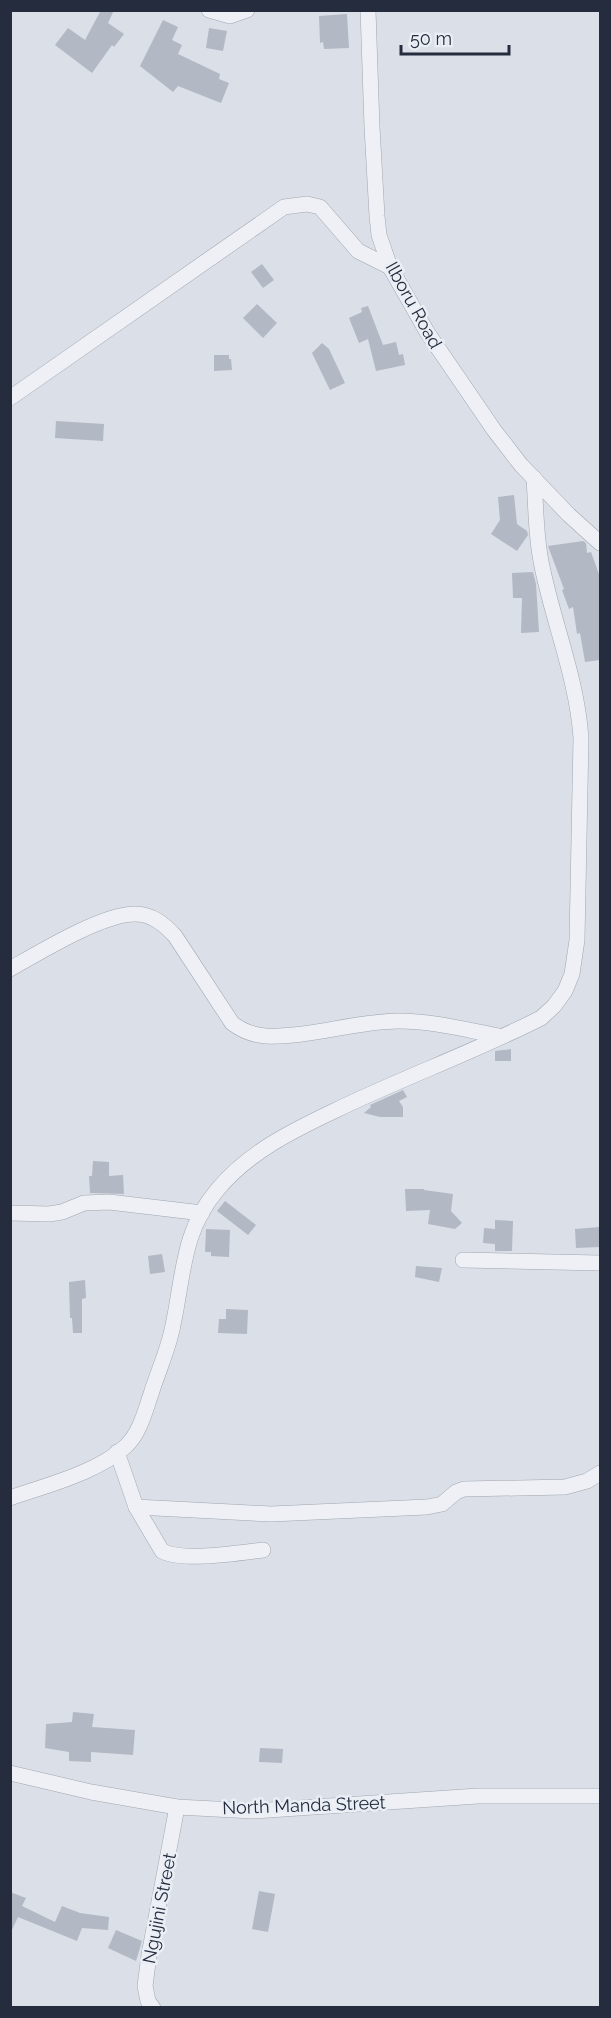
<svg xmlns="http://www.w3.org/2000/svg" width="611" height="2018" font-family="Raleway,sans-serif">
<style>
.building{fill:#b2b8c4}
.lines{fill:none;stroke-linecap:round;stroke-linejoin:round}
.minor-casing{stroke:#a0a6b1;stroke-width:16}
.minor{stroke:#eef0f5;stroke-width:15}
.labels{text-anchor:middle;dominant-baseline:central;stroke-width:5;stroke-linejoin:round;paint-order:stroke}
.street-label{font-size:18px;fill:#242c3e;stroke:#eaeef5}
</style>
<rect width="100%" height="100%" fill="#dbdfe7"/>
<g class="building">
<path d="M101,10H114L108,23L124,34L114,47L112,45L92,73L55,45L68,28L85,40Z"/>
<path d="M347,14L349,48L324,49L323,42L320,43L319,16Z"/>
<path d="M163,20L178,27L172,40L182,45L178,54L220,74L219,79L229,83L221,103L178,86L173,92L140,66Z"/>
<path d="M209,28L227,31L223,51L206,48Z"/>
<path d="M262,264L274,280L263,288L251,272Z"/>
<path d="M257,304L277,323L263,338L243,318Z"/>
<path d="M368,306L383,345L396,342L399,355L403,354L405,365L376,371L368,339L359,343L349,318L362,312L361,308Z"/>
<path d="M322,343L329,349L345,383L330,390L312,353Z"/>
<path d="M214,355H229V359H231L232,370L214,371Z"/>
<path d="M56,421L104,424L103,441L55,438Z"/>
<path d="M514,495L517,524L527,531L528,535L517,551L491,534L500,520L498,497Z"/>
<path d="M583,541L586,543L587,553L591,552L600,577V660L585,662L580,633L577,634L573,607L569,609L562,590L564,589L548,546Z"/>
<path d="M533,572L536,584L539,632L521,633L522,598H513L512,573Z"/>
<path d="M511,1049V1061H495V1051Z"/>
<path d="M403,1090L407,1097L399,1101L403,1107V1117H380L364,1113L371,1107L370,1105Z"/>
<path d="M93,1161L109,1162V1176L123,1175L124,1194L90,1193L89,1176H92Z"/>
<path d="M405,1189H424V1190L453,1194L451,1211L462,1223L455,1229L428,1224L430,1210L406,1211Z"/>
<path d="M225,1201L256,1225L248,1235L217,1211Z"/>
<path d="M495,1220L513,1221L512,1251H495V1244L483,1243L484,1228L495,1229Z"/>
<path d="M600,1227V1247L576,1248L575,1229Z"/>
<path d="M206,1229L230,1230L229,1257L211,1256V1252H205Z"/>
<path d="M162,1254L165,1272L150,1274L148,1256Z"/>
<path d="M416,1266L442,1268L439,1282L415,1277Z"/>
<path d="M85,1280L86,1298L82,1299V1333H73L72,1318H70L69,1282Z"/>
<path d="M226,1309L248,1310L247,1334L218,1333L219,1319H226Z"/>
<path d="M73,1712L94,1714L92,1727L135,1730L133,1755L91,1752V1762L69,1761V1752L45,1748L46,1724L72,1722Z"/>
<path d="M260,1748L283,1749L282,1763L259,1762Z"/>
<path d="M259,1891L275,1894L268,1932L252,1929Z"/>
<path d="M10,1892L26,1898L22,1906L55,1922L62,1906L80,1913L109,1917L108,1930L82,1928L77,1941L18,1917L10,1934Z"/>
<path d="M116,1930L142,1941L136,1961L108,1948Z"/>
</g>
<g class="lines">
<g class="minor-casing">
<g id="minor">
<path d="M209,10L230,16L247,10"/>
<path d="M368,10L372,127L377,216L379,235L390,267L427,332L494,430L521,465L569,515L600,543"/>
<path d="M10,398L284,207L307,204L320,207L358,251L390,267"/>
<path d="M10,969C40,952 102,914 135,914C152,914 164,924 175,936L232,1023C242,1031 254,1035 266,1036C308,1038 356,1021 399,1021C432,1021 467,1030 499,1036"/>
<path d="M10,1213L49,1214L62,1212L84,1203L109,1202L202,1213"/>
<path d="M463,1260L600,1263"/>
<path d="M117,1452L136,1507L162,1551C183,1562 238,1553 263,1550"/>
<path d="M10,1498C47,1485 97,1473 126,1446C140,1433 145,1411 151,1394C158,1371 169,1348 173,1325C184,1274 182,1231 218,1189C249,1152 292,1131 334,1111C402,1078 474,1052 541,1018L554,1006L565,991L572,974L577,940L581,738C577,680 555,627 543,571C536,541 536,509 534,478"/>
<path d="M136,1507L271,1514L427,1507L442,1504L456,1492L464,1489L565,1487L587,1481L600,1473"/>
<path d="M10,1773L91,1792L177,1807L253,1811L478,1796H600"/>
<path d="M153,2008L148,2001L145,1986L149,1955L177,1807"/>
</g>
</g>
<use href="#minor" class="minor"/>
</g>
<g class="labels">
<g class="street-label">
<text transform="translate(414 305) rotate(61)">Ilboru Road</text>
<text transform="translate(304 1805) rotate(-2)">North Manda Street</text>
<text transform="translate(159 1908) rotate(-79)">Ngujini Street</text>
</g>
</g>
<rect width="611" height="2018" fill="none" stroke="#242c3e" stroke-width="24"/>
<path d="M401 45v9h108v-9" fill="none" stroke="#242c3e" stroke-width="3"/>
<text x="410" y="45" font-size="18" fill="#242c3e" stroke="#eaeef5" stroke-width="4.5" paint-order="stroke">50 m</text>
</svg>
